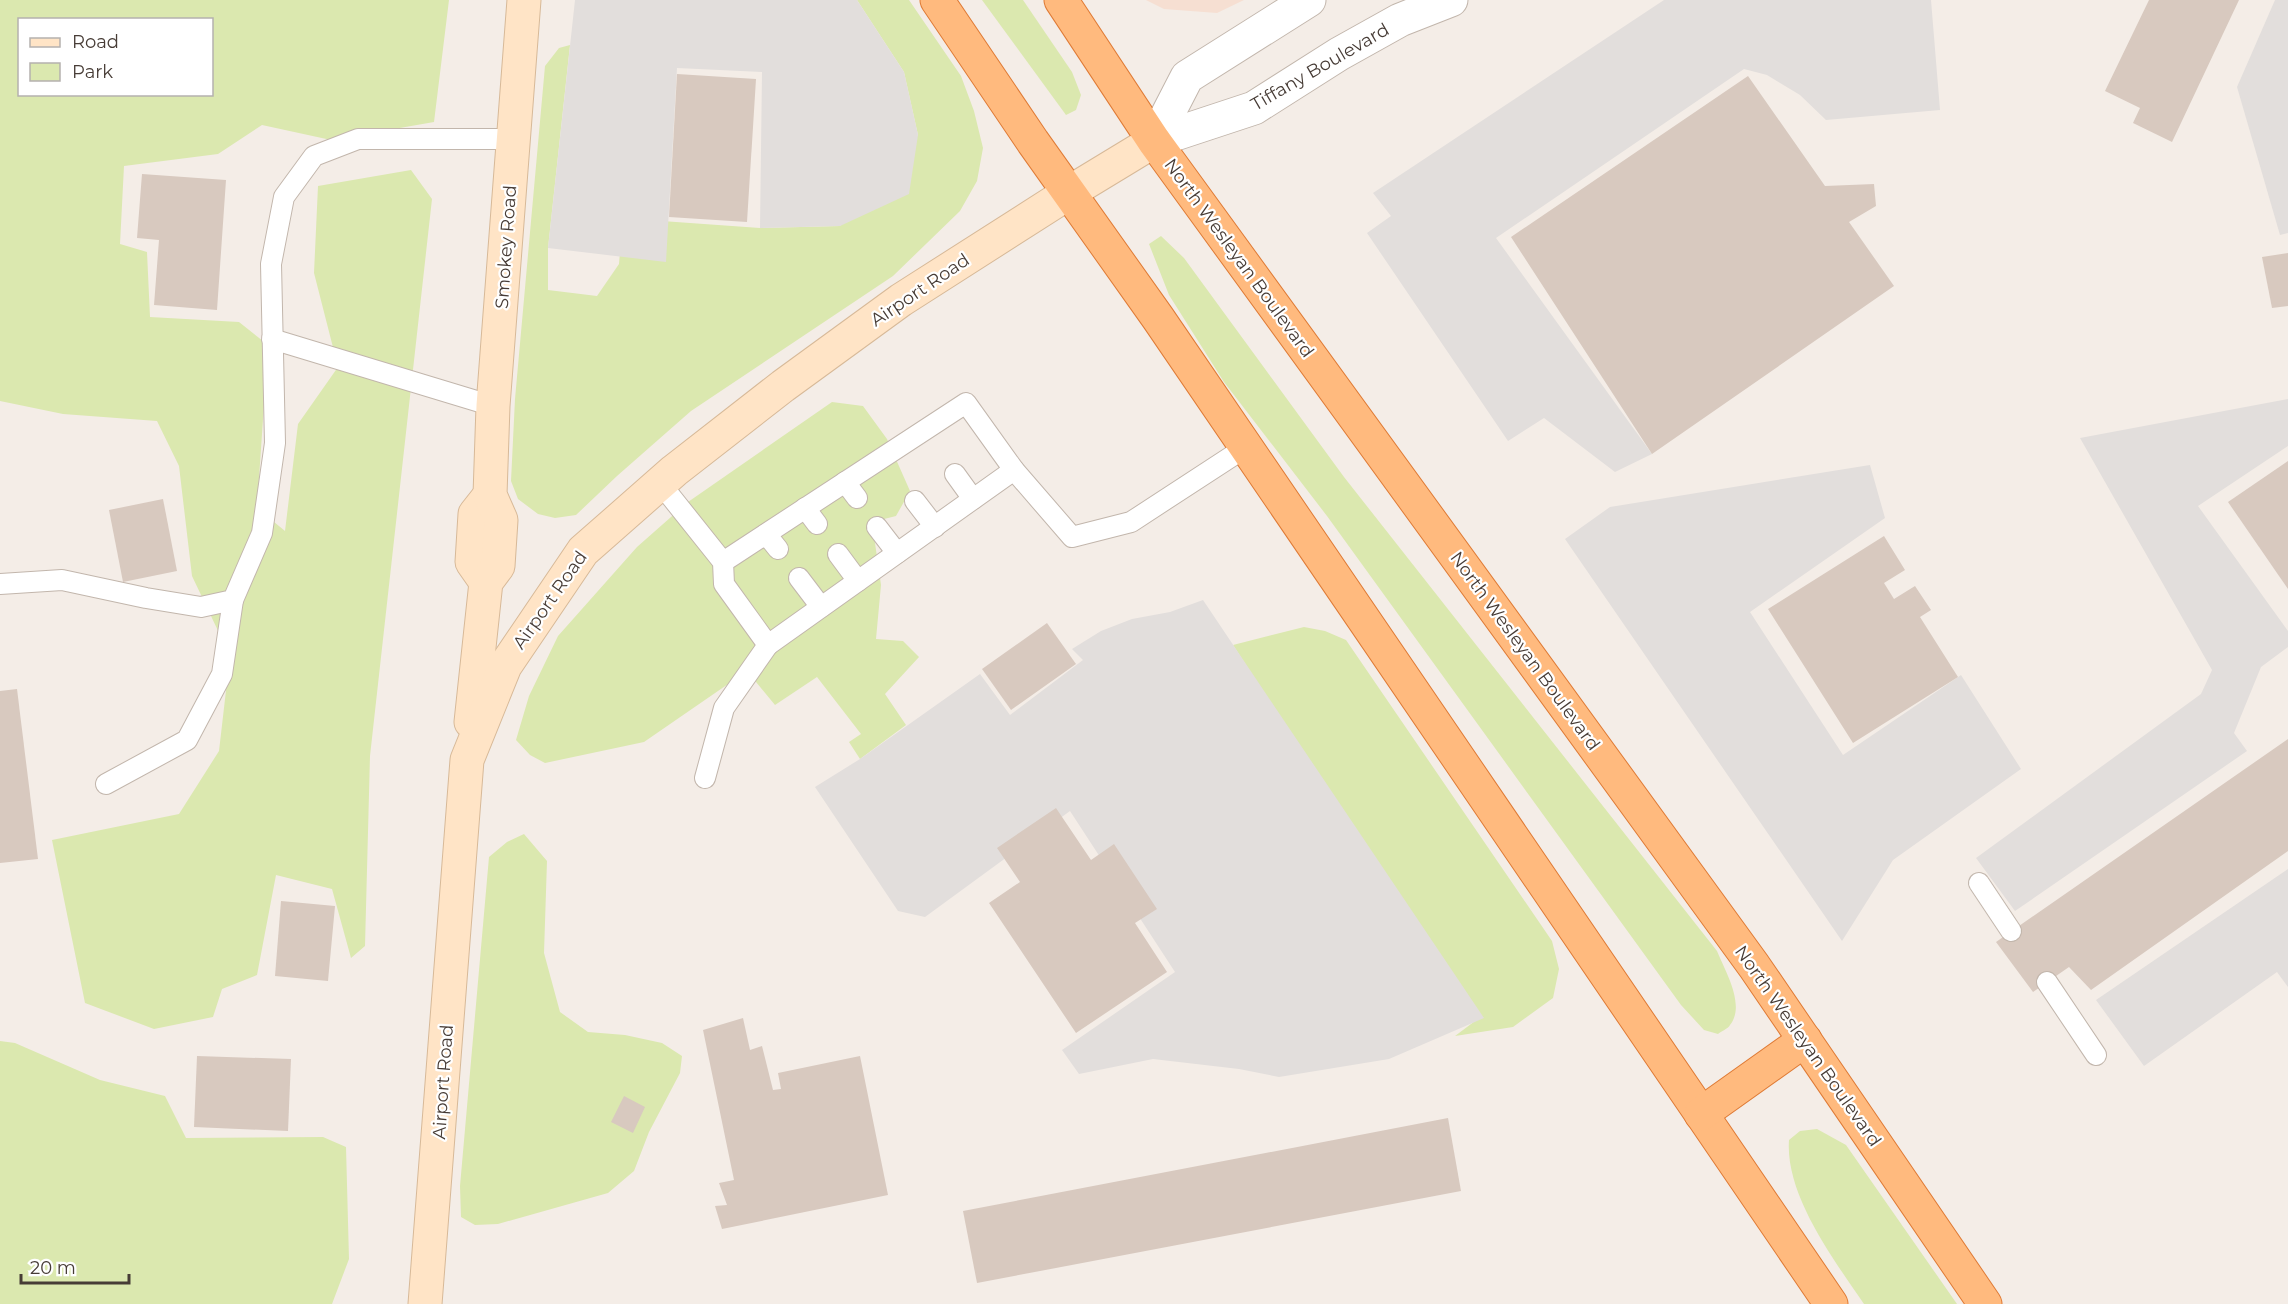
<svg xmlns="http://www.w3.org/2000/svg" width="2288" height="1304" font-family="Montserrat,sans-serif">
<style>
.commercial{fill:#f6dfd2}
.green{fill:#dbe8af;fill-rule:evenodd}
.parking{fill:#e2dedc}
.building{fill:#d8c9bf}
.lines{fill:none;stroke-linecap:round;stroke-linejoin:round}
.service-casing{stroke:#c2b6ac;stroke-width:22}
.tertiary-casing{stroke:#c2b6ac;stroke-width:35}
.secondary-casing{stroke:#d7b998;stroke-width:35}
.trunk-casing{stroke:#df7b36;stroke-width:35}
.service{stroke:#fff;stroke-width:20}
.tertiary{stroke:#fff;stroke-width:33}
.secondary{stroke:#ffe4c6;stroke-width:33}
.trunk{stroke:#ffba7e;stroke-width:33}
.labels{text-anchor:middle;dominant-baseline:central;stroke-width:4.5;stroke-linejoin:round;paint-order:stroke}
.street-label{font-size:18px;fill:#473c36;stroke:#fff}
</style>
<rect width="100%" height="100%" fill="#f4ede7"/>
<path class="commercial" d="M1146,0H1244L1217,13L1164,9Z"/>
<g class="green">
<path d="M0,0H449L434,122L331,140L262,125L218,154L124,166L120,244L147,252L150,317L239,322L268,345L257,508L285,531L298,424L338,367L314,273L318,186L411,170L432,199L370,756L365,946L351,958L332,889L276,875L257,975L222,989L213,1017L154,1029L85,1003L52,840L179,814L219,751L230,656L192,576L179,466L157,421L63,414L0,401ZM20,20H212V94H20Z"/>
<path d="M857,0H909L961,76L974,111L983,148L977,181L960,211L893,276L691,411L617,476L576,515L555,518L538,514L518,499L511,481L515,399L545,66L559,48L570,45L548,248V290L597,296L619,264L622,228L662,221L760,228L840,226L918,135L904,72Z"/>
<path d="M982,0H1023L1072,72L1081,95L1076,110L1066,115Z"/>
<path d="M1161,236L1184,258L1344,477L1717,951C1725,971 1746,1005 1730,1025C1728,1029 1721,1031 1718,1034L1704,1030L1681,1005L1327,516L1224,382L1169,295L1149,244Z"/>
<path d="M832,402L863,406L887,439L910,491L896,516L872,522L881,585L876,639L903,641L919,657L885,694L906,725L860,759L849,742L861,734L817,677L775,705L747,671L644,742L545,763L530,755L516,740L529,696L558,636L637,547L688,502Z"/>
<path d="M1304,627L1325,631L1346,640L1552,941L1559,969L1553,998L1513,1027L1455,1036L1475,1021L1233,645Z"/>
<path d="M524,834L547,861L544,953L560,1012L588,1032L625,1035L662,1043L682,1056L680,1073L649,1132L634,1171L608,1193L498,1224L475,1225L461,1217L460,1186L489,857L507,842Z"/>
<path d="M0,1041L15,1043L100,1080L165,1096L186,1138L323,1137L346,1147L349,1259L332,1304H0Z"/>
<path d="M1817,1129L1846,1145L1957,1304H1864C1834,1260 1785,1195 1789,1140L1800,1131Z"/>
</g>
<g class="parking">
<path d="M575,0H857L904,72L918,135L909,194L840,226L760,228L762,72L677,68L666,262L548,248Z"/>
<path d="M1664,0H1931L1940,110L1826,120L1800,95L1767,75L1744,69L1496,238L1652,454L1615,472L1544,418L1508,441L1367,233L1391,216L1373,193Z"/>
<path d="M2275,0H2288V233L2280,235L2237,87Z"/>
<path d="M2288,399V446L2198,506L2288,631V647L2261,667L2234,733L2247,751L2015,911L1976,858L2201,694L2212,670L2080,438Z"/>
<path d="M1870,465L1885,518L1750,612L1843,755L1961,675L2021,769L1893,860L1842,941L1565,539L1610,507Z"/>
<path d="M1203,600L1484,1018L1389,1059L1279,1077L1239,1069L1153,1059L1079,1074L1062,1050L1175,972L1070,811L925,917L898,911L815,787L860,759L980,674L1010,715L1083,660L1072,649L1101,631L1132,619L1170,612Z"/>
<path d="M2288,869V987L2277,972L2144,1066L2096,1000Z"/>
</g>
<g class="building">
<path d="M2149,0H2239L2172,142L2133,123L2140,108L2105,91Z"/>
<path d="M677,74L756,79L747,222L669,217Z"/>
<path d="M1748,76L1825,186L1874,184L1876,206L1849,222L1894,286L1652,454L1511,237Z"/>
<path d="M142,174L226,180L217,310L154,305L159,240L137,238Z"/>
<path d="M2288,253V306L2272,308L2262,257Z"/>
<path d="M2288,461V589L2228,502Z"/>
<path d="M163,499L177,571L123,582L109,510Z"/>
<path d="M1884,536L1905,570L1884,583L1894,599L1915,586L1931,610L1920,617L1958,677L1853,743L1768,609Z"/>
<path d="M1047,623L1076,664L1011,710L982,669Z"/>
<path d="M17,689L38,859L0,863V691Z"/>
<path d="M2288,739V851L2091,990L2069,967L2033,992L1996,942Z"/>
<path d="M1056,808L1091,860L1114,844L1157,909L1135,923L1167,972L1076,1033L989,903L1020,882L997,848Z"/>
<path d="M281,901L335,906L328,981L275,976Z"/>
<path d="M743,1018L750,1050L762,1046L773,1090L781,1089L778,1073L860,1056L888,1195L722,1229L715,1206L727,1205L719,1183L734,1180L703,1030Z"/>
<path d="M197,1056L291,1059L288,1131L194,1127Z"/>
<path d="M624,1096L645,1107L633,1133L611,1122Z"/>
<path d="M1448,1118L1461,1191L977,1283L963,1211Z"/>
</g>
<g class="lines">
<g class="service-casing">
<g id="service">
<path d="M272,339L493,406"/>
<path d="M1014,470L1072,537L1131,522L1246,447"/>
<path d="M955,474L973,499"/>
<path d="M845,482L857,498"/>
<path d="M660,483L723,562L724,584L768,645L1014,470L966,403L723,562"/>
<path d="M915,501L935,527"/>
<path d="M805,508L817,524"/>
<path d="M877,527L897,553"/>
<path d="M766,534L778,549"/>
<path d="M838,554L858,581"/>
<path d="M799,578L821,607"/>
<path d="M0,584L62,580L146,598L201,607L233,600L262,533L275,443L271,264L284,197L314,156L358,139H514"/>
<path d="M705,778L724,708L768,645"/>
<path d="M106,784L187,740L222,674L233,600"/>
<path d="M1979,883L2011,931"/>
<path d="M2047,982L2096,1055"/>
</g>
</g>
<g class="tertiary-casing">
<g id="tertiary">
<path d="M1154,141L1254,108L1339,54L1400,20L1451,0"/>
<path d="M1154,141L1187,77L1309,0"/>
</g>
</g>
<g class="secondary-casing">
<g id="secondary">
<path d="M486,582L472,562L475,514L490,495"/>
<path d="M471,722L486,582L498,566L501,520L490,495L493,406L524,0"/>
<path d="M425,1304L467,760L505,666L583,551L674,471L783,386L901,300L1070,192L1154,141"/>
</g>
</g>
<g class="trunk-casing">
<g id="trunk">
<path d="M937,0L1033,142L1158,318L1831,1304"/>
<path d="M1061,0L1154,141L1754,966L1985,1304"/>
<path d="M1701,1114L1805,1040"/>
</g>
</g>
<use href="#service" class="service"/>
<use href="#tertiary" class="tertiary"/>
<use href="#secondary" class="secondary"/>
<use href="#trunk" class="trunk"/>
</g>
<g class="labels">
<g class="street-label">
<text transform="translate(1320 67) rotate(-30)">Tiffany Boulevard</text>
<text transform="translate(506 247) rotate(-86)">Smokey Road</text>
<text transform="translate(1239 258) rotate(54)">North Wesleyan Boulevard</text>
<text transform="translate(920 290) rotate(-34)">Airport Road</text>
<text transform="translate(550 600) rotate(-55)">Airport Road</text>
<text transform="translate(1525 651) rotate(54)">North Wesleyan Boulevard</text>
<text transform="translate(1808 1046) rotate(55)">North Wesleyan Boulevard</text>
<text transform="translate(443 1082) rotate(-86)">Airport Road</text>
</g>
</g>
<rect x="18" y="18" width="195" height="78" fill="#ffffff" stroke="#b5b1af" stroke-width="1.5"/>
<rect x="30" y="38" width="30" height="9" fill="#ffe4c6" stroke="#b5b1af" stroke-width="1.5"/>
<text x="72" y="48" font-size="18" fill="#473c36">Road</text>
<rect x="30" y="63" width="30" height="18" fill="#dbe8af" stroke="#b5b1af" stroke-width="1.5"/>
<text x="72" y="78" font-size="18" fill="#473c36">Park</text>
<path d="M21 1274v9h108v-9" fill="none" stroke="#473c36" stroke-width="3"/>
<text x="30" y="1274" font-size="18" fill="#473c36" stroke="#ffffff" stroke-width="4.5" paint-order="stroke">20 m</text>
</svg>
